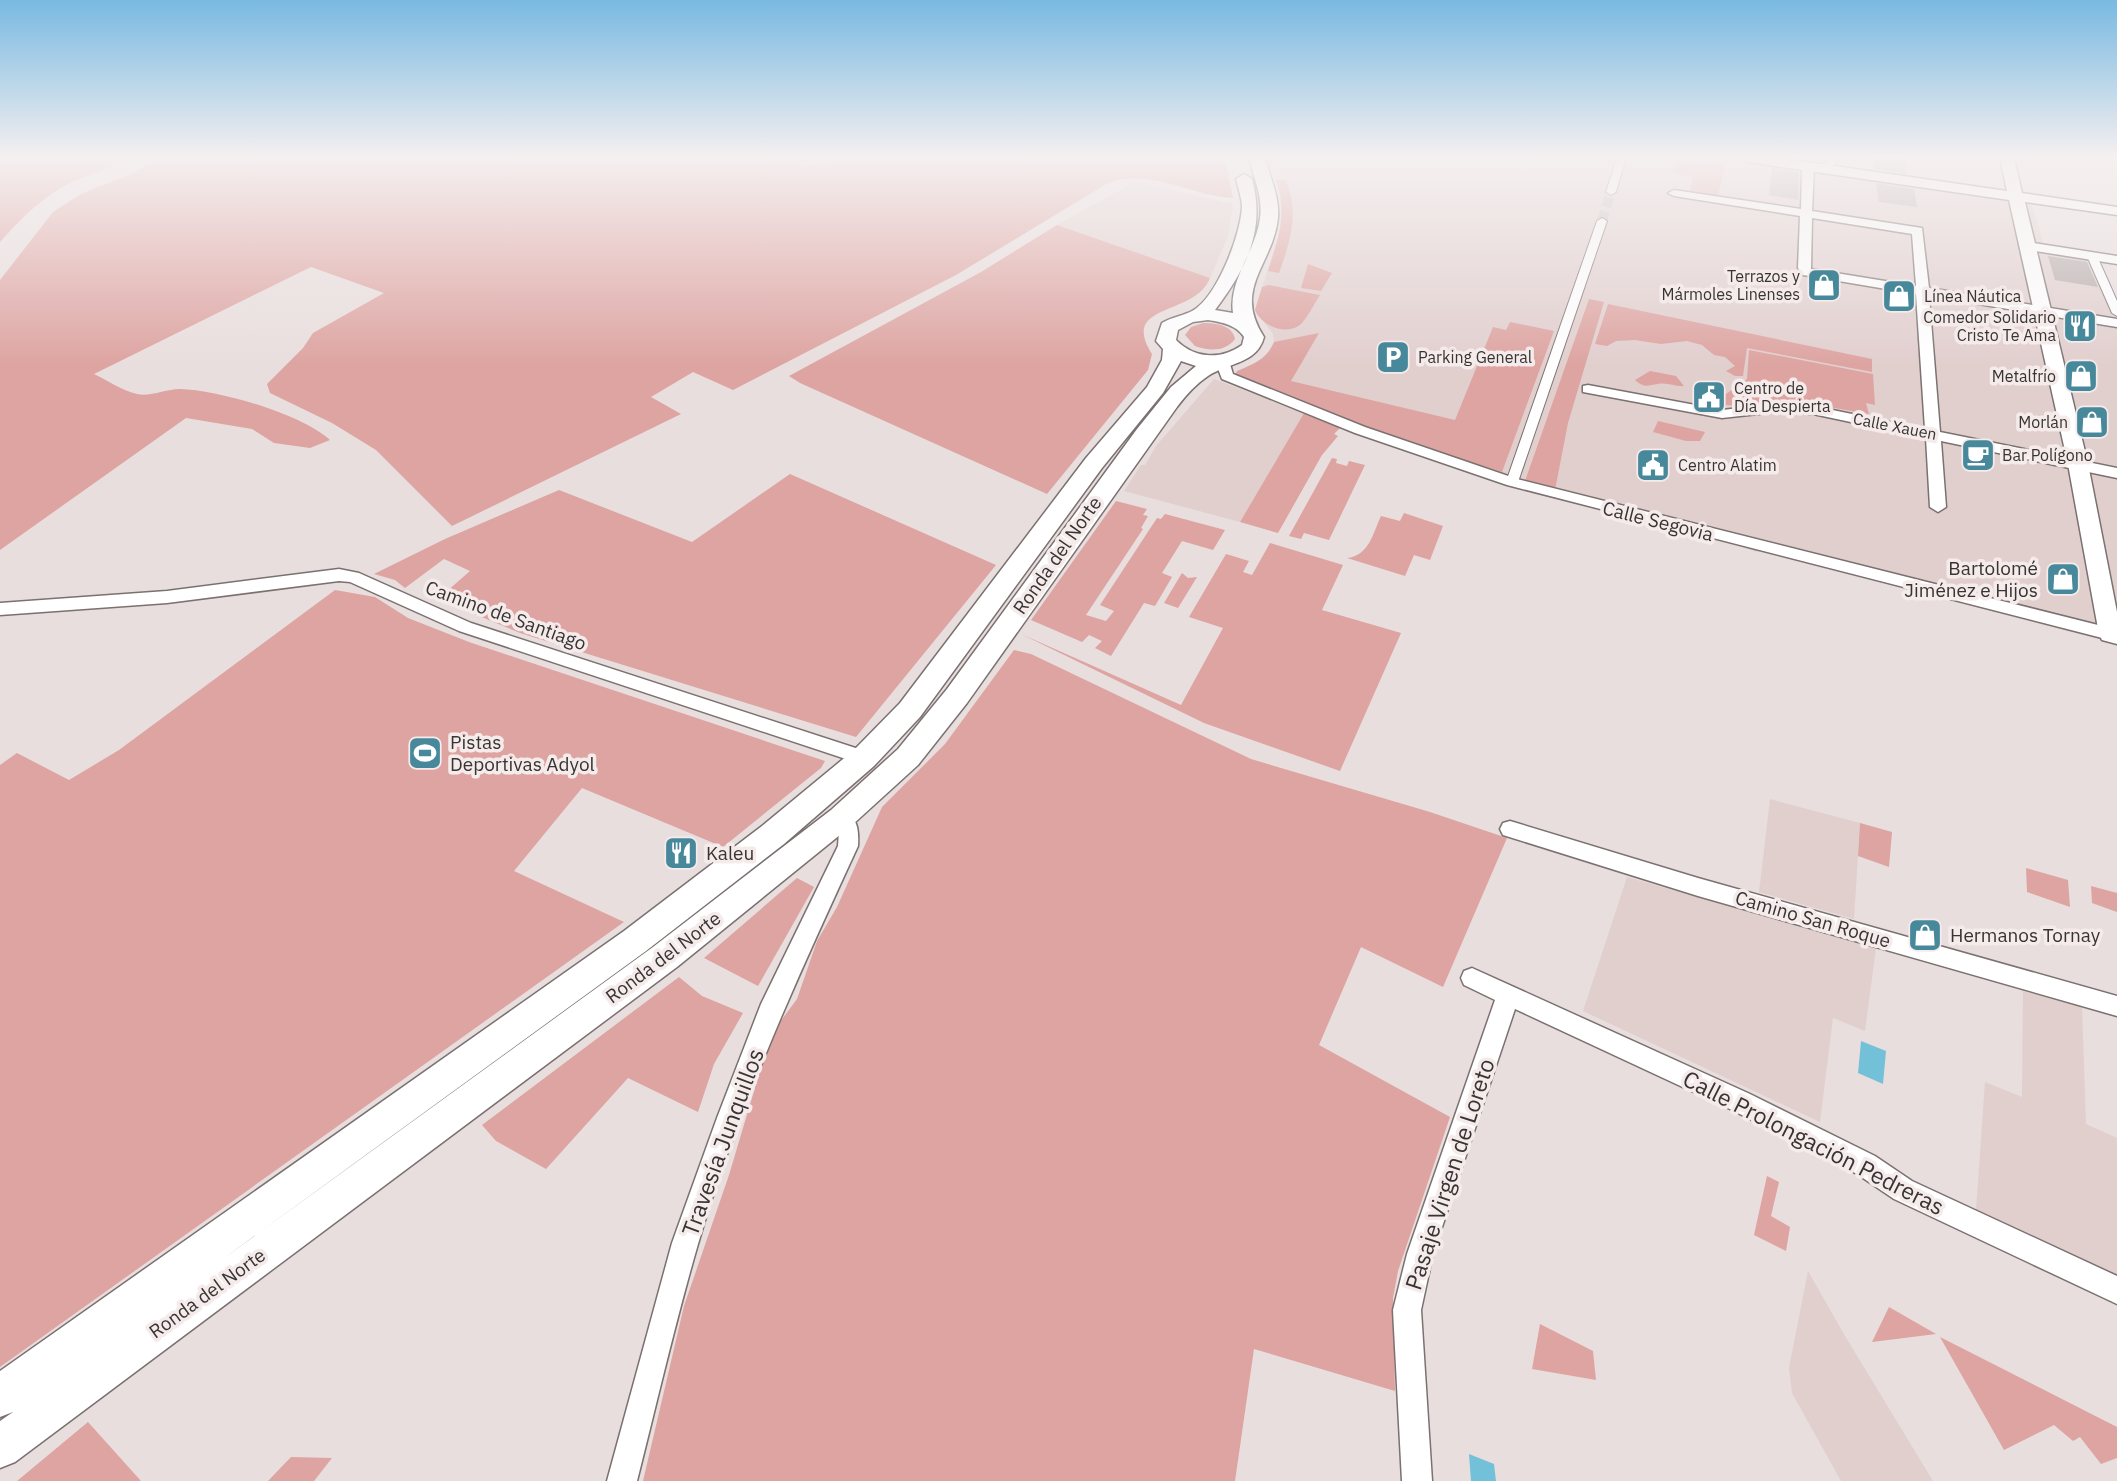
<svg xmlns="http://www.w3.org/2000/svg" width="2117" height="1481" font-family="'IBM Plex Sans',sans-serif">
<style>
.built{fill:#e1cfce}
.green{fill:#dda4a1}
.water{fill:#73c1d9}
.building{fill:#b5acab}
.lines{fill:none;stroke-linecap:round;stroke-linejoin:round}
.pedestrian-tunnel{stroke:#c5bcbb;stroke-width:10;stroke-dasharray:10 5;stroke-linecap:butt}
.pedestrian-casing{stroke:#7a7170;stroke-width:2}
.minor-casing{stroke:#7a7170;stroke-width:3}
.tertiary-casing{stroke:#7a7170;stroke-width:3}
.secondary-casing{stroke:#7a7170;stroke-width:3}
.pedestrian{fill:#fff;fill-rule:evenodd}
.minor{fill:#fff;fill-rule:evenodd}
.tertiary{fill:#fff;fill-rule:evenodd}
.secondary{fill:#fff;fill-rule:evenodd}
.labels{text-anchor:middle;dominant-baseline:central;stroke-width:7;stroke-linejoin:round;paint-order:stroke}
.far-poi-label{font-size:16px;fill:#373433;stroke:#f5ebeb;text-anchor:start}
.far-street-label{font-size:16px;fill:#373433;stroke:#f5ebeb}
.street-label{font-size:19px;fill:#373433;stroke:#f5ebeb}
.poi-label{font-size:19px;fill:#373433;stroke:#f5ebeb;text-anchor:start}
.near-street-label{font-size:23px;fill:#373433;stroke:#f5ebeb}
</style>
<rect width="100%" height="100%" fill="#e8dedd"/>
<g class="built">
<path d="M1268,158H1722L2032,205L2045,249L2092,256L2117,313V644L1762,551L1756,552L1740,546L1551,497L1554,490L1514,478L1480,463L1403,441L1236,373L1262,360L1270,351L1274,342L1273,334L1255,310L1282,224L1280,192Z"/>
<path d="M1135,182L1233,204L1228,236L1210,278L1057,225Z"/>
<path d="M1214,379L1304,413L1240,522L1124,491L1141,465H1145L1156,446Z"/>
<path d="M1770,799L1860,823L1854,919L1759,892Z"/>
<path d="M1627,877L1876,948L1865,1031L1833,1018L1820,1122L1583,1011Z"/>
<path d="M2023,991L2082,1007L2086,1124L2117,1138V1276L1976,1210L1985,1082L2022,1097Z"/>
<path d="M1808,1271L1845,1336L1933,1481H1841L1792,1393L1789,1368Z"/>
</g>
<g class="green">
<path d="M0,158H125C104,174 77,176 56,191C35,204 16,224 0,242Z"/>
<path d="M159,158H821L799,164L806,167L836,158H1225L1233,198C1191,196 1150,168 1108,183L956,275L733,390L693,372L651,397L681,414L452,526L376,450L332,423L270,393L267,384L303,348L313,333L384,293L311,267L94,374C107,380 123,391 137,394C150,397 166,389 180,389C219,390 301,414 330,440L310,448L274,443L252,429L186,418L0,550V280L53,212L81,194L133,173Z"/>
<path d="M1677,158L1727,159L1718,196L1690,191L1693,177L1672,173Z"/>
<path d="M1276,180H1286C1299,213 1291,240 1279,273L1268,271C1278,239 1288,213 1276,180Z"/>
<path d="M1057,225L1210,278C1195,317 1119,302 1152,354L1148,370L1047,494L800,383L789,376L981,272Z"/>
<path d="M1308,264L1332,273L1321,291L1301,288Z"/>
<path d="M1269,285L1320,295C1314,304 1309,315 1302,323C1288,337 1261,326 1255,310L1262,287Z"/>
<path d="M1589,299L1604,302L1568,423L1555,490L1525,481Z"/>
<path d="M1608,304L1872,359V372L1747,348L1743,376H1735L1726,371L1735,366L1725,357L1714,355L1702,345L1687,341L1661,344L1635,340L1616,341L1607,346L1595,344Z"/>
<path d="M1510,322L1554,331L1502,472L1384,435L1235,375L1237,371C1254,364 1267,359 1274,342L1319,333L1291,381L1455,420L1493,327L1506,330Z"/>
<path d="M1203,323C1216,323 1232,325 1235,339C1225,352 1209,351 1195,346L1185,335L1191,327Z"/>
<path d="M1749,350L1873,374L1875,405L1866,403L1869,414L1782,399L1740,406L1712,404L1747,379Z"/>
<path d="M1650,371L1676,376L1684,386C1676,387 1667,382 1658,384C1648,385 1645,389 1635,380Z"/>
<path d="M1304,413L1341,427L1334,434L1338,436L1322,455L1278,533L1240,522Z"/>
<path d="M1658,421L1705,432L1700,441H1686L1653,432Z"/>
<path d="M1332,458L1337,459L1336,463L1347,466L1349,461L1365,465L1329,540L1304,533L1301,539L1289,536Z"/>
<path d="M790,474L996,565L856,737L520,633L438,599L470,571L444,559L405,588L395,580L374,574L445,539L559,490L692,542Z"/>
<path d="M1116,501L1147,509L1143,515L1148,516L1141,528L1143,529L1086,615L1106,621L1114,611L1100,605L1157,518L1161,519L1165,514L1225,530L1213,550L1182,541L1162,573L1172,577L1155,606L1144,603L1111,656L1095,648L1102,641L1089,635L1082,642L1031,620Z"/>
<path d="M1404,513L1443,526L1430,560L1414,555L1405,576L1347,558C1369,556 1373,533 1381,516L1400,521Z"/>
<path d="M1270,543L1343,565L1322,610L1401,633L1340,771L1204,723L1021,634L1181,705L1223,628L1189,617L1226,554L1249,561L1243,572L1252,575Z"/>
<path d="M1182,573L1188,578L1197,577L1178,608L1164,603Z"/>
<path d="M335,590L375,597L408,618L469,642L825,761L821,768L723,847L582,788L514,871L624,922L0,1367V765L17,753L69,780L119,750Z"/>
<path d="M1014,650L1031,654L1251,759L1430,812L1507,838L1443,987L1361,947L1319,1045L1450,1117L1398,1271L1393,1298L1395,1391L1254,1349L1235,1481H643L684,1306L729,1175L771,1034L797,999L817,941L837,907L882,807L945,744Z"/>
<path d="M1860,823L1892,832L1889,867L1858,856Z"/>
<path d="M2026,868L2068,880L2070,907L2027,892Z"/>
<path d="M797,878L814,887L758,986L704,958Z"/>
<path d="M2091,886L2117,893V912L2092,903Z"/>
<path d="M679,977L702,996L743,1013L714,1064L698,1112L628,1078L546,1169L496,1141L482,1125Z"/>
<path d="M1767,1176L1779,1182L1771,1216L1790,1227L1786,1251L1754,1235Z"/>
<path d="M1889,1307L1936,1334L1872,1342Z"/>
<path d="M1540,1324L1593,1351L1596,1380L1532,1369Z"/>
<path d="M1940,1337L2117,1427V1458L2101,1464L2080,1437L2073,1441L2054,1425L2004,1450Z"/>
<path d="M88,1422L141,1481H17Z"/>
<path d="M291,1457L332,1458L314,1481H268Z"/>
</g>
<g class="water">
<path d="M1861,1041L1886,1051L1883,1084L1858,1073Z"/>
<path d="M1469,1454L1494,1464L1496,1481H1471Z"/>
</g>
<g class="building">
<path d="M1875,158H1905L1906,174L1874,169Z"/>
<path d="M1772,168L1799,172L1798,200L1769,195Z"/>
<path d="M1876,183L1914,189L1917,207L1879,202Z"/>
<path d="M2048,256L2087,262L2098,287L2055,280Z"/>
</g>
<g class="lines">
<path class="pedestrian-tunnel" d="M1602,221L1611,192"/>
<g class="pedestrian-casing">
<g id="pedestrian">
<path d="M1617,158H1626L1616,192L1611,195L1606,192Z"/>
<path d="M1602,218L1607,221L1518,482L1516,485H1508L1506,482L1597,221Z"/>
<path d="M2092,253L2097,256L2117,301V316L2112,313L2087,256Z"/>
</g>
</g>
<g class="minor-casing">
<g id="minor">
<path d="M1828,158H1839L1829,173H1821L1819,171Z"/>
<path d="M1808,165L1814,168L1812,211L1922,228L1929,288L2117,319V327L1929,296L1940,432L2117,468V478L1941,441L1946,507L1938,512L1930,507L1926,438L1813,414L1776,412L1722,418L1583,392V386L1588,385L1722,410L1776,404L1813,406L1925,429L1916,294L1803,275L1798,268L1800,216L1674,196L1668,193L1674,190L1801,209L1802,168ZM1812,218L1912,234L1916,286L1811,269Z"/>
<path d="M2027,242L2117,256V264L2023,249V243Z"/>
<path d="M1222,357L1229,361L1233,374L1365,427L1517,479L2110,628L2116,630L2117,637L2110,640L1507,485L1355,433L1222,379L1215,361Z"/>
<path d="M339,569L359,573L471,623L871,753L874,758L871,763L864,765L459,631L350,582L339,581L167,603L0,615V603L167,591Z"/>
<path d="M841,810C858,815 859,831 858,846C798,976 738,1107 698,1244C675,1323 657,1402 637,1481H607L672,1243L717,1118L761,1004L838,846L839,831L831,818L834,812Z"/>
<path d="M1510,821L1698,878L2117,996V1016L1698,896L1503,835L1500,829L1503,823Z"/>
<path d="M1472,968L1750,1094L1875,1156L1912,1181L2117,1276V1304L1894,1199L1857,1174L1732,1110L1515,1009L1433,1254L1421,1310L1432,1481H1402L1393,1310L1407,1254L1495,1000L1464,985L1461,978L1464,971Z"/>
</g>
</g>
<g class="tertiary-casing">
<path id="tertiary" d="M1740,158H1779L2007,191L2000,158H2014L2022,193L2117,207V215L2025,202L2088,464L2117,612V644L2102,640L2099,634L2068,464L2009,200L1747,162Z"/>
</g>
<g class="secondary-casing">
<path id="secondary" d="M1249,158H1265C1270,177 1280,198 1278,218C1273,265 1232,288 1264,337C1257,364 1229,362 1208,376C1196,384 1186,395 1177,407L967,703L918,765L851,826L677,967L15,1462L0,1468V1421L13,1412L0,1417V1371L624,931L762,826L854,750L900,703L1086,458L1147,387L1162,360L1163,349L1156,341L1162,323C1172,317 1182,316 1192,311C1217,298 1242,232 1242,205C1241,196 1238,188 1236,179L1244,174L1252,179C1266,230 1246,269 1215,310L1233,313C1228,280 1256,251 1260,218C1263,198 1254,178 1249,158ZM1208,320C1221,322 1237,325 1244,337L1242,345C1221,360 1195,359 1176,340L1178,330L1193,322ZM1181,361L1196,366L1171,387L1137,429L947,689L898,749L831,810L653,947L220,1261L646,951L784,844L874,766L920,717L1102,468L1163,393Z"/>
</g>
<use href="#pedestrian" class="pedestrian"/>
<use href="#minor" class="minor"/>
<use href="#tertiary" class="tertiary"/>
<use href="#secondary" class="secondary"/>
</g>
<linearGradient id="sky" x2="0" y2="1"><stop stop-color="#79b9e2"/><stop offset="0.43" stop-color="#f5f0f0"/><stop offset="1" stop-color="#f5f0f0" stop-opacity="0"/></linearGradient>
<rect width="2117" height="366" fill="url(#sky)"/>
<defs>
<g id="shop-square" transform="scale(1.75)"><rect x="-9" y="-9" width="18" height="18" rx="4" fill="#47889b" stroke="#f5ebeb"/><path d="M-5-2.5h2.3a2.7 3.5 0 0 1 5.4 0H5L5.5 6h-11ZM-1.5-2.5h3a1.5 2.3 0 0 0-3 0Z" fill="#fff"/></g>
<g id="restaurant-square" transform="scale(1.75)"><rect x="-9" y="-9" width="18" height="18" rx="4" fill="#47889b" stroke="#f5ebeb"/><path d="M-5-6h1v4h1v-4h1v4h1v-4h1v5L-1.5 .5V6h-2V.5L-5-1ZM5-6V6H3V1.5H1.5Q1.5-4 5-6Z" fill="#fff"/></g>
<g id="parking-square" transform="scale(1.75)"><rect x="-9" y="-9" width="18" height="18" rx="4" fill="#47889b" stroke="#f5ebeb"/><path d="M-3.5-5.5H1a3.5 3.5 0 0 1 0 7H-1V5.5H-3.5ZM-1-3.4V-.6H.8a1.4 1.4 0 0 0 0-2.8Z" fill="#fff"/></g>
<g id="civic-square" transform="scale(1.75)"><rect x="-9" y="-9" width="18" height="18" rx="4" fill="#47889b" stroke="#f5ebeb"/><path d="M-.6-6.5H3V-4.5H.6V-3L4-1V1h2V6H-6V1h2V-1L-.6-3ZM-1.2 2.5V6h2.4V2.5Z" fill="#fff"/></g>
<g id="cafe-square" transform="scale(1.75)"><rect x="-9" y="-9" width="18" height="18" rx="4" fill="#47889b" stroke="#f5ebeb"/><path d="M-5.5-4.5H6V0H3Q3 3.5 0 3.5H-2.5Q-5.5 3.5-5.5 0ZM3-3.2v2h1.7v-2ZM-6 4.5H4V6H-6Z" fill="#fff"/></g>
<g id="stadium-square" transform="scale(1.75)"><rect x="-9" y="-9" width="18" height="18" rx="4" fill="#47889b" stroke="#f5ebeb"/><path d="M0-5a6.5 5 0 1 0 0 10a6.5 5 0 1 0 0-10ZM-3.5-1.8h7v3.6h-7Z" fill="#fff"/></g>
</defs>
<g fill-rule="evenodd">
<use href="#shop-square" x="1824" y="285"/>
<use href="#shop-square" x="1899" y="296"/>
<use href="#restaurant-square" x="2080" y="326"/>
<use href="#parking-square" x="1393" y="357"/>
<use href="#shop-square" x="2081" y="376"/>
<use href="#civic-square" x="1709" y="397"/>
<use href="#shop-square" x="2092" y="422"/>
<use href="#cafe-square" x="1978" y="455"/>
<use href="#civic-square" x="1653" y="465"/>
<use href="#shop-square" x="2063" y="579"/>
<use href="#stadium-square" x="425" y="753"/>
<use href="#restaurant-square" x="681" y="853"/>
<use href="#shop-square" x="1925" y="935"/>
</g>
<g class="labels">
<g class="far-poi-label">
<text x="1800" y="276" text-anchor="end">Terrazos y<tspan x="1800" dy="18">Mármoles Linenses</tspan></text>
<text x="1924" y="296">Línea Náutica</text>
<text x="2056" y="317" text-anchor="end">Comedor Solidario<tspan x="2056" dy="18">Cristo Te Ama</tspan></text>
<text x="1418" y="357">Parking General</text>
<text x="2056" y="376" text-anchor="end">Metalfrío</text>
<text x="1734" y="388">Centro de<tspan x="1734" dy="18">Día Despierta</tspan></text>
<text x="2068" y="422" text-anchor="end">Morlán</text>
<text x="2002" y="455">Bar Polígono</text>
<text x="1678" y="465">Centro Alatim</text>
</g>
<g class="far-street-label">
<text transform="translate(1895 426) rotate(11)">Calle Xauen</text>
</g>
<g class="street-label">
<text transform="translate(1658 521) rotate(14)">Calle Segovia</text>
<text transform="translate(1057 555) rotate(-55)">Ronda del Norte</text>
<text transform="translate(506 615) rotate(20)">Camino de Santiago</text>
<text transform="translate(1813 919) rotate(16)">Camino San Roque</text>
<text transform="translate(663 957) rotate(-37)">Ronda del Norte</text>
<text transform="translate(207 1293) rotate(-36)">Ronda del Norte</text>
</g>
<g class="poi-label">
<text x="2038" y="568" text-anchor="end">Bartolomé<tspan x="2038" dy="22">Jiménez e Hijos</tspan></text>
<text x="450" y="742">Pistas<tspan x="450" dy="22">Deportivas Adyol</tspan></text>
<text x="706" y="853">Kaleu</text>
<text x="1950" y="935">Hermanos Tornay</text>
</g>
<g class="near-street-label">
<text transform="translate(722 1142) rotate(-70)">Travesía Junquillos</text>
<text transform="translate(1814 1142) rotate(27)">Calle Prolongación Pedreras</text>
<text transform="translate(1449 1174) rotate(-72)">Pasaje Virgen de Loreto</text>
</g>
</g>
</svg>
